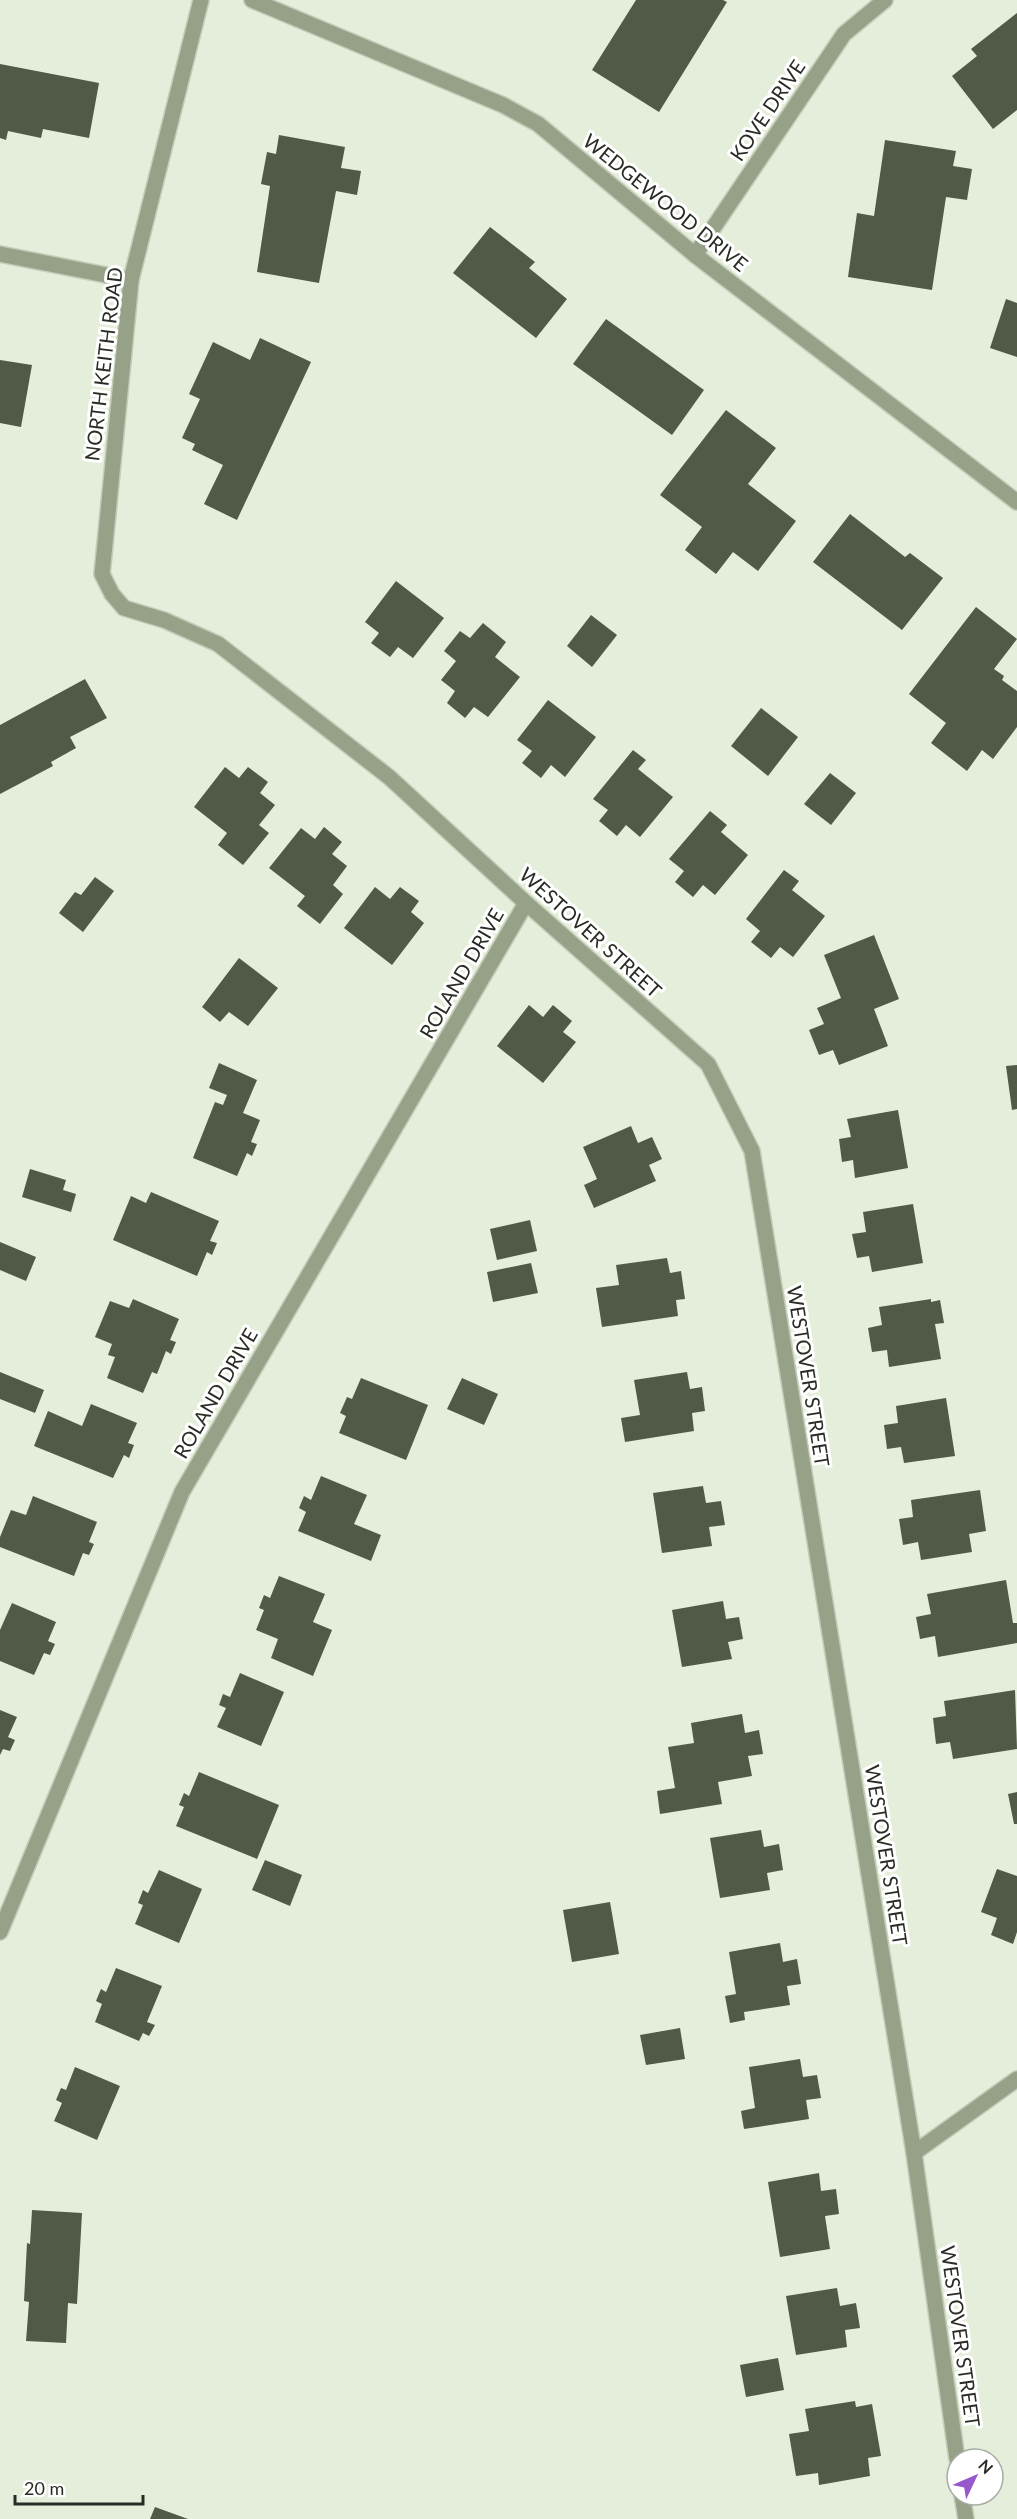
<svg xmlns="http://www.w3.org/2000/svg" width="1017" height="2519" font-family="Lato,sans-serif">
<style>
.building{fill:#515947}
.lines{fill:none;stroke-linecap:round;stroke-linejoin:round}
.street-casing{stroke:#c3cbb9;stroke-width:18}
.street{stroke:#96a187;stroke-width:15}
.labels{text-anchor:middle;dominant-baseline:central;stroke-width:6;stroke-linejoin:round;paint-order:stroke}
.street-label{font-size:20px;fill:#292c24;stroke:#fff}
</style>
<rect width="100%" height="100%" fill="#e5eeda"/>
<g class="building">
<path d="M636,0H723L727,2L659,112L592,70Z"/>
<path d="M1017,13V110L993,129L952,76L977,56L971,49Z"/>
<path d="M0,64L99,83L89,138L43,129L41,138L8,131L6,140L0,138Z"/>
<path d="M279,135L345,147L341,168L361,171L357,195L336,191L319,283L257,272L270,186L261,184L267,152L276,154Z"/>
<path d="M885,140L956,151L953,166L972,169L967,200L946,197L932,290L848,277L857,213L874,216Z"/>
<path d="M490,227L535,262L529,268L567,299L536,338L453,273Z"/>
<path d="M1006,299L1017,303V357L990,348Z"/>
<path d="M606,319L704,390L672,435L573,364Z"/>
<path d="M260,338L311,362L237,520L204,504L223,465L192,450L195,444L182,438L200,399L189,394L213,342L250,360Z"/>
<path d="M0,360L32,365L21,427L0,423Z"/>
<path d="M726,410L776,448L748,484L796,521L758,571L733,552L716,574L685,550L702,527L660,495Z"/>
<path d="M850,514L905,557L910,553L943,578L902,630L813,562Z"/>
<path d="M396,581L444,618L413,658L398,647L390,657L371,643L379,633L365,622Z"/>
<path d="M976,607L1017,639L994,669L1004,676L1002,680L1017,691V727L993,759L982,750L967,771L931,743L946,723L909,694Z"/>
<path d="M591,615L617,635L592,667L567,646Z"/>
<path d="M483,623L506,642L495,657L520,677L488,717L474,707L465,718L447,703L455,691L441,680L456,661L444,651L460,631L470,638Z"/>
<path d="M85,679L107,718L70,737L76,748L51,762L53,766L0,794V725Z"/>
<path d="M548,700L596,737L565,777L551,765L541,778L522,763L532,751L517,740Z"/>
<path d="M761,708L798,737L768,776L731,746Z"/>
<path d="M633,750L646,760L638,769L673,797L640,837L626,825L617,836L599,821L608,810L593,799Z"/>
<path d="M225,767L239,778L248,767L268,782L260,793L275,805L259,825L269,833L243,865L218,845L227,833L194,807Z"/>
<path d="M830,773L856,793L831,825L804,804Z"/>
<path d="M710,811L727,825L721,832L748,855L715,895L703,885L693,897L675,882L684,871L669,859Z"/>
<path d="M324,827L342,842L332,854L347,866L333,885L343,894L320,924L297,906L305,896L269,868L301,828L315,839Z"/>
<path d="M784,870L799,881L792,890L825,916L793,957L780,947L771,958L751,942L760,931L746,919Z"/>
<path d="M95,877L114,891L83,932L59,913L75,892L81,895Z"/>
<path d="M375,887L390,899L400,887L419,901L411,912L424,923L392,965L344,928Z"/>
<path d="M874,935L899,999L874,1009L888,1046L839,1065L833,1050L819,1055L809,1030L824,1024L817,1008L841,998L824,955Z"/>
<path d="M239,958L278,988L248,1026L229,1012L220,1022L202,1007Z"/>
<path d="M529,1005L543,1017L553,1005L572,1021L563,1032L576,1042L543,1083L497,1046Z"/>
<path d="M219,1063L257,1080L243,1113L260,1120L251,1142L257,1144L252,1156L247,1153L237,1176L193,1158L215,1102L223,1105L227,1095L209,1088Z"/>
<path d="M1017,1065V1109L1012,1110L1006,1066Z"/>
<path d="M898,1110L908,1168L855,1178L853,1160L842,1162L839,1139L851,1137L847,1119Z"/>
<path d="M631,1126L638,1143L652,1137L662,1159L649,1165L656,1181L594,1208L584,1185L597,1179L583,1147Z"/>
<path d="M30,1169L66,1180L63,1190L76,1194L71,1212L22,1197Z"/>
<path d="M151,1192L219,1221L210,1241L217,1243L212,1255L207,1252L197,1276L113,1240L131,1196L146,1203Z"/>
<path d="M913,1204L923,1263L872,1272L869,1256L857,1258L852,1234L866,1232L863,1212Z"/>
<path d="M530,1220L537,1251L497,1260L490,1229Z"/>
<path d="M0,1242L36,1257L26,1281L0,1270Z"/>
<path d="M667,1258L670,1273L681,1271L685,1299L676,1300L678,1316L602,1327L596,1288L619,1285L616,1265Z"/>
<path d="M531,1263L538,1293L493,1302L487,1272Z"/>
<path d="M133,1299L179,1319L170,1340L176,1342L171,1354L166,1351L157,1374L152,1372L143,1393L107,1378L115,1357L108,1355L112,1344L95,1337L110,1301L129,1308Z"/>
<path d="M931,1299V1302L940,1300L944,1323L935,1324L941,1359L889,1367L887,1350L872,1352L868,1328L882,1325L879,1307Z"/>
<path d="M0,1372L44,1390L35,1413L0,1399Z"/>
<path d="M687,1372L690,1389L702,1387L705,1411L692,1413L694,1431L625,1442L621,1418L640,1415L634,1380Z"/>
<path d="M361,1378L428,1405L406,1460L339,1433L346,1416L340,1413L347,1397L352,1399Z"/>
<path d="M462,1378L498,1394L484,1425L447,1409Z"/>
<path d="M946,1398L955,1456L904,1463L901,1447L887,1449L884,1425L898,1423L896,1406Z"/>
<path d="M91,1404L137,1423L128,1443L134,1445L129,1458L124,1455L113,1478L34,1446L48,1411L82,1426Z"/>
<path d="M321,1476L367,1495L354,1524L381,1535L371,1561L298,1531L306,1512L299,1508L304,1496L311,1500Z"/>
<path d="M703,1486L706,1503L721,1501L725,1525L709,1527L712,1546L662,1553L653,1493Z"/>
<path d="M980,1490L986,1531L969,1534L972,1552L921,1560L918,1542L903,1545L899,1519L913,1517L911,1500Z"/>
<path d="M33,1496L97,1522L89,1542L94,1544L89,1555L83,1553L74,1576L0,1547V1537L11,1510L26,1515Z"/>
<path d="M279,1576L325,1594L313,1622L332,1630L313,1676L271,1658L278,1639L256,1630L264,1610L259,1608L264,1595L270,1598Z"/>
<path d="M1006,1580L1013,1623H1017V1643L938,1657L935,1636L920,1639L916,1617L931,1614L927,1594Z"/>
<path d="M723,1601L726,1619L739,1617L743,1639L728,1642L732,1659L682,1667L672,1610Z"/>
<path d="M12,1603L56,1622L48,1641L55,1644L50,1655L44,1653L34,1675L0,1661V1630Z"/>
<path d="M240,1673L284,1692L261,1746L217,1727L226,1708L219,1705L223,1694L230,1697Z"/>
<path d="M1015,1690L1017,1749L953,1759L950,1742L936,1744L933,1718L946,1716L944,1701Z"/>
<path d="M0,1710L17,1717L8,1737L15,1740L10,1751L3,1749L0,1755Z"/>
<path d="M742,1714L745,1733L759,1730L763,1754L748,1756L752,1776L718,1782L722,1804L660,1814L657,1791L675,1788L668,1747L694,1743L691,1723Z"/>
<path d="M199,1772L279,1805L257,1859L176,1826L184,1807L179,1805L184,1793L189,1796Z"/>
<path d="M1017,1792V1824H1014L1008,1794Z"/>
<path d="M761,1830L764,1847L779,1844L783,1870L767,1873L770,1890L720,1898L710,1838Z"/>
<path d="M265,1860L302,1875L290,1906L252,1890Z"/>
<path d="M997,1869L1017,1876V1932L1013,1944L991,1935L997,1918L981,1912Z"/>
<path d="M159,1870L202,1889L179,1943L135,1924L143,1905L138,1903L143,1890L148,1893Z"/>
<path d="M610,1902L619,1954L572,1962L563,1910Z"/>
<path d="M780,1943L783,1962L797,1959L801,1984L787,1986L790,2005L744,2012L745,2020L730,2023L725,1996L736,1994L729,1952Z"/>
<path d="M116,1968L162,1986L147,2022L155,2025L149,2036L143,2033L139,2041L95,2022L102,2004L96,2001L101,1989L106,1992Z"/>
<path d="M680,2028L685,2059L646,2065L640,2035Z"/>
<path d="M800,2059L803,2077L817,2075L821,2098L806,2100L809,2119L744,2129L741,2111L755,2108L749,2067Z"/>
<path d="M75,2067L120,2086L97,2140L54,2121L62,2103L56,2100L61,2088L66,2090Z"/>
<path d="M819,2173L821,2191L836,2189L839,2214L825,2216L830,2249L780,2257L768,2182Z"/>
<path d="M32,2210L82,2213L77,2304L68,2303L66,2343L26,2341L29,2302L24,2301L27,2243L30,2244Z"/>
<path d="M837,2288L840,2306L856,2303L860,2328L845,2330L847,2347L796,2355L786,2296Z"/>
<path d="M778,2358L784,2390L746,2397L740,2365Z"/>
<path d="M855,2401L856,2407L872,2404L881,2456L868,2458L870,2476L819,2485L818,2473L796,2476L789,2434L809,2431L805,2409Z"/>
<path d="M155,2507L188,2519H150Z"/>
</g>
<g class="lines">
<g class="street-casing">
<g id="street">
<path d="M201,0L131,280L102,574L112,594L124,608L164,620L218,644L389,777L526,903L708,1064L752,1151L914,2153L957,2459"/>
<path d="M252,0L503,105L538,124L695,255L1017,502"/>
<path d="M0,254L131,280"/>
<path d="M695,255L844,34L885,0"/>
<path d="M0,1932L182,1492L526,903"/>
<path d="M914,2153L1017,2079"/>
<path d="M962,2495L966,2519"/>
</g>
</g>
<use href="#street" class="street"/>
</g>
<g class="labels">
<g class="street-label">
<text transform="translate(767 110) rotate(-56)">KOVE DRIVE</text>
<text transform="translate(666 202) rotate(39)">WEDGEWOOD DRIVE</text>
<text transform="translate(103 364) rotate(-83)">NORTH KEITH ROAD</text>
<text transform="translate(591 932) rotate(42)">WESTOVER STREET</text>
<text transform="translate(461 973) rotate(-60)">ROLAND DRIVE</text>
<text transform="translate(809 1376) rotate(81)">WESTOVER STREET</text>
<text transform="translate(215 1393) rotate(-60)">ROLAND DRIVE</text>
<text transform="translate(887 1855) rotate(81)">WESTOVER STREET</text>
<text transform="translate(961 2336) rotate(82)">WESTOVER STREET</text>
</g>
</g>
<g transform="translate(975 2477) rotate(46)"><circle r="28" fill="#ffffff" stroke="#a9aba7" stroke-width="1.5"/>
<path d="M0-4.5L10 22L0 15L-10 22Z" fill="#9757cd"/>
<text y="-9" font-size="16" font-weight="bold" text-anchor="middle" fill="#292c24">N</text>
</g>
<path d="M15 2495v9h128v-9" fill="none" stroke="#292c24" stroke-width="3"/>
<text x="24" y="2495" font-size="18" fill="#292c24" stroke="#ffffff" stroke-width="4.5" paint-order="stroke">20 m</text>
</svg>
